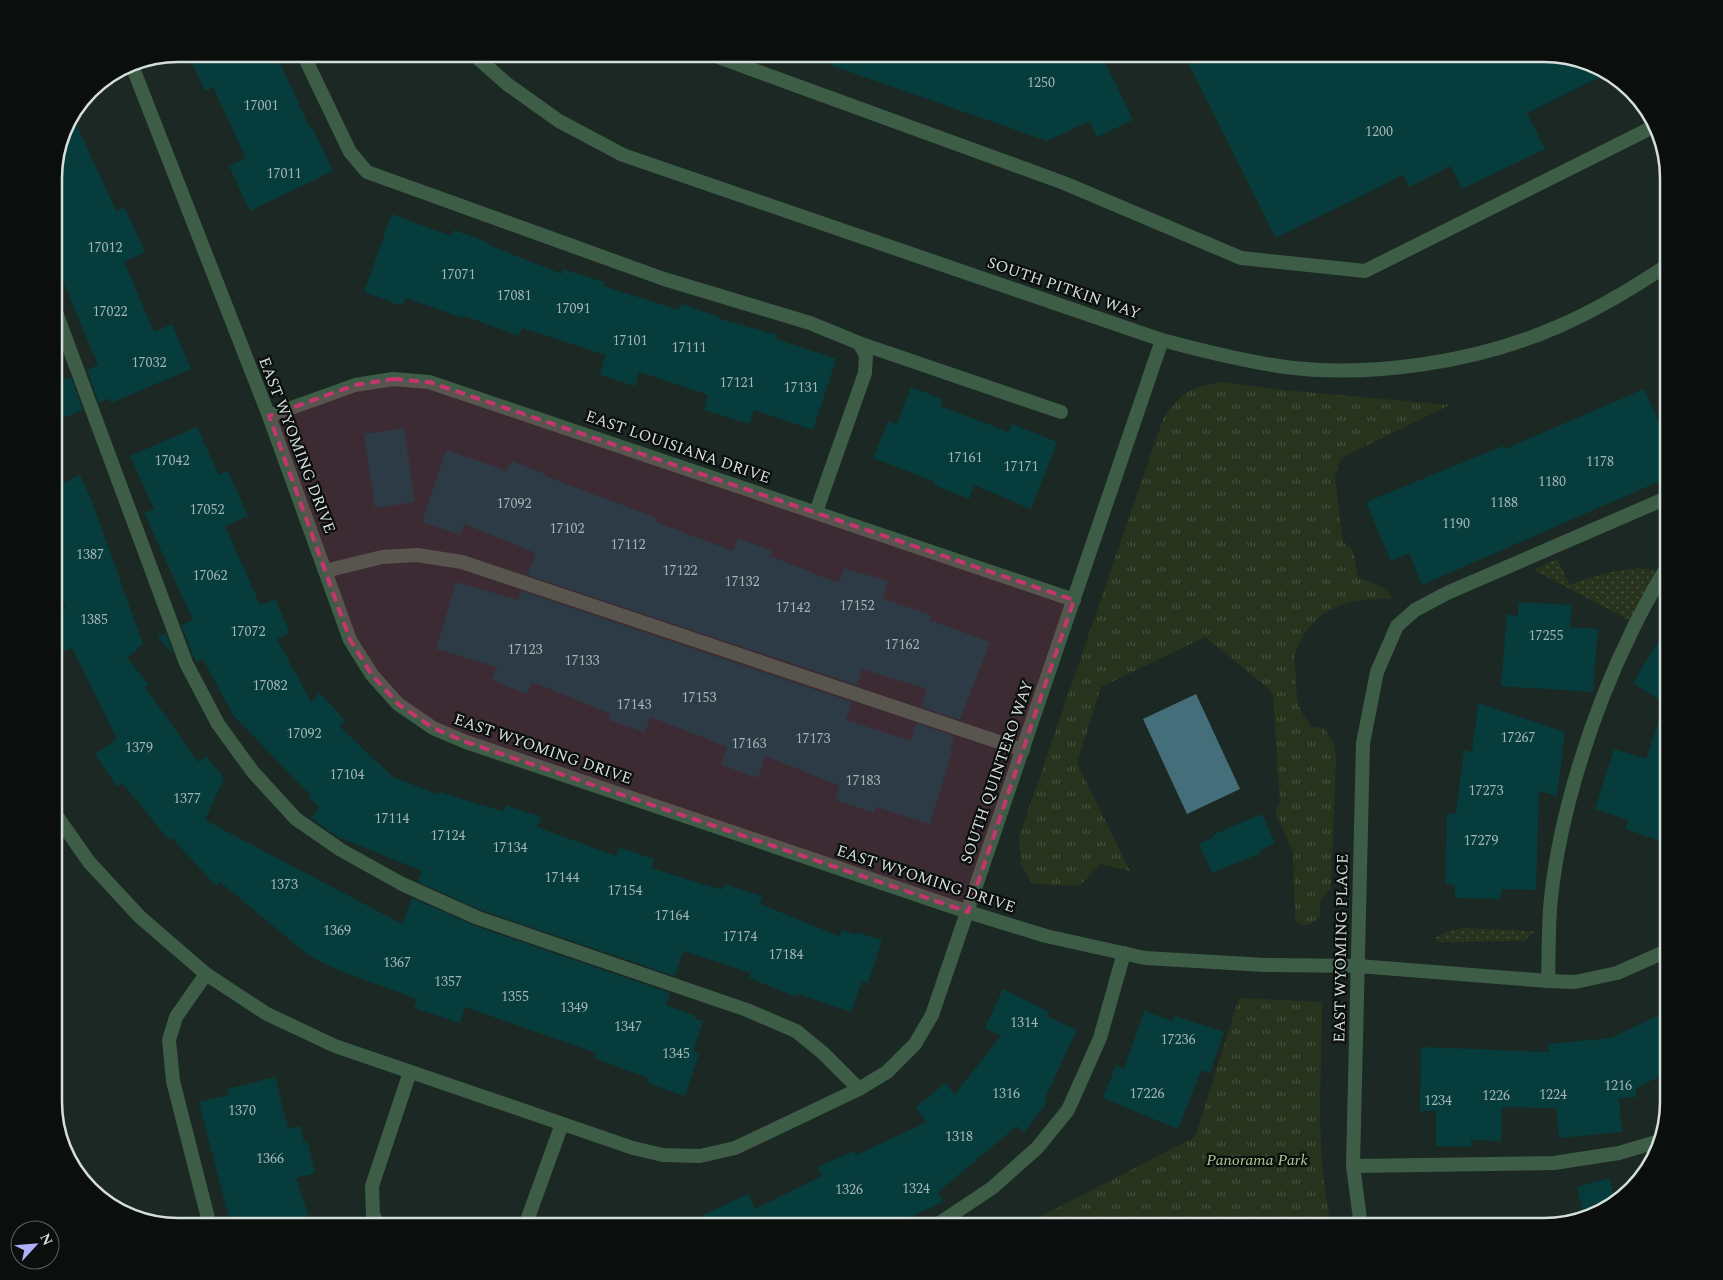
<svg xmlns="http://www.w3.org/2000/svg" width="1723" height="1280" font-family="Spectral,serif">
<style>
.grass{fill:url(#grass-dots)}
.park{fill:url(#park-tufts)}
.water{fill:#436e7a}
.building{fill:#073c3d}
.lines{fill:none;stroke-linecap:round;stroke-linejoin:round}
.service{stroke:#3e5d47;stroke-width:14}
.minor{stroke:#3e5d47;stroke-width:14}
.marked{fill:#c5366e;fill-opacity:0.2;stroke:#c5366e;stroke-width:4;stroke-dasharray:10 6;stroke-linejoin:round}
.labels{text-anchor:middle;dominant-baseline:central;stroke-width:4.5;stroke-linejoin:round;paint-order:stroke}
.number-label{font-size:14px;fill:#a2b6b4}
.street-label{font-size:16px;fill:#d6dedb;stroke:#0a0f0e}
.park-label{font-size:16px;font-style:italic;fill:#acca93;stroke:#0a0f0e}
.rim{fill:none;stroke:#d6dedb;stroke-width:2.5}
</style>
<defs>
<pattern id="grass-dots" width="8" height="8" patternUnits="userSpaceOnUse" patternTransform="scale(1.25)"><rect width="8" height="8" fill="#28331d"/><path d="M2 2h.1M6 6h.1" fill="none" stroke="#46503d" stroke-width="1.8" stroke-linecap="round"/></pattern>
<pattern id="park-tufts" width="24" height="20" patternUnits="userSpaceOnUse" patternTransform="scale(1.25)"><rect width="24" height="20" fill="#28331d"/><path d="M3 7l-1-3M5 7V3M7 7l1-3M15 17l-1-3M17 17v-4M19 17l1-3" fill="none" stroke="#46503d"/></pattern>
</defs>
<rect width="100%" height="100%" fill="#1b2824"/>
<g class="grass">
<path d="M1557,559L1570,585C1591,576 1635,563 1657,571L1629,620L1534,570Z"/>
<path d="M1463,928L1535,931L1524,941L1438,942L1435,938L1448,931Z"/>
</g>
<g class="park">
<path d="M1220,382L1273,389L1450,405L1341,458L1335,477L1343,542L1353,551L1358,577C1370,584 1386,584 1393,599C1350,596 1310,609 1295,654C1293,661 1296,673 1296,681C1297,688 1296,697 1298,703C1300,711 1307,720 1311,727L1324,728L1334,744L1336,758L1331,889L1320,900V917L1309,925H1301L1295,920L1293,853L1275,811L1280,803L1273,696L1269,689L1205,637L1101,687L1077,763L1130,871L1101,864L1079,886L1032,884L1021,864L1019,837L1163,419C1184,391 1186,389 1220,382Z"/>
<path d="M1239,998L1322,1002C1322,1072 1314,1159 1332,1226H1022L1195,1137Z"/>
</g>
<path class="water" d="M1196,694L1240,789L1187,814L1143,719Z"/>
<g class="building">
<path d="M188,54H276L310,128L312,127L333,171L250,211L229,166L246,158L213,87L205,91Z"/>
<path d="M810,54H1101L1133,120L1097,137L1090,121L1047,141L810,58Z"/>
<path d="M1184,54H1545L1585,60L1608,73L1527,113L1545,149L1462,189L1451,166L1409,187L1403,175L1276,238Z"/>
<path d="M72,115L116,211L124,207L145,252L124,262L154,332L172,324L191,369L111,403L109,398L99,403L87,370L98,365L54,259V170L67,123Z"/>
<path d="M392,214L451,236L454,230L490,243L489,245L562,274L563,269L604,282L603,286L679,310L681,304L720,317V319L777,335L776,339L836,359L813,430L754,410L750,424L704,410L708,395L639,372L635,386L600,375L606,355L522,328L519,336L464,316L463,318L405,298L402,306L364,292Z"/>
<path d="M71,377L83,410L54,422V384Z"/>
<path d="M911,387L942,399L940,406L1009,432L1012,424L1057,442L1031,509L974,485L969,499L934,485L935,482L873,458L888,421L897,424Z"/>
<path d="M1644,389L1668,442L1659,446L1669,470V477L1422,585L1409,553L1391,561L1366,502L1503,446L1505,449Z"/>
<path d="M197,427L219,475L228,471L248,516L225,526L260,605L275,599L290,633L277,639L311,702L319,693L345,720L339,726L393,777L439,795L440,792L504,812L506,805L541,817L537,827L616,856L619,847L654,859L651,868L722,890L724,884L762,896L760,904L836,935L840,936L842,930L856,935L857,932L882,940L868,983L862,981L851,1012L798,994L796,997L749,978L751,973L683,951L675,976L481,910L418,882L422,871L338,837L311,818L319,807L308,797L310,795L233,715L203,659L196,662L181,625L193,620L144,513L154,509L130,456Z"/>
<path d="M404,428L415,502L375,508L364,434Z"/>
<path d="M446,450L507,471L511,461L545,474V476L657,518L656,522L733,551L738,538L772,551L770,556L839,583L844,568L888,581L883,599L931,615L930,620L990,642L960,720L921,707L927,689L862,669L857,685L527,575L536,553L464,524L461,535L422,522Z"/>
<path d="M80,475L91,499L143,644L127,658L149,685L145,687L198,762L206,756L224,778L205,820L402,924L412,898L475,926L670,993L666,1005L696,1016L694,1019L703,1021L693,1051L699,1054L685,1096L647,1083L648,1078L594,1058L596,1053L465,1007L460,1023L414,1008L417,999L338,970L308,955L220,882L216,886L172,838L169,840L122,783L117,787L95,754L117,739L72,648L63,651L54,625V613L66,609L54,577V487Z"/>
<path d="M456,582L518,600L521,591L852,702L846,720L911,741L916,723L954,736L950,748L953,749L930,824L876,807L874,813L835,800L840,786L765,756L758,778L721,765L727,747L650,717L645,732L609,720L611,714L532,682L527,694L492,680L497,667L436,649Z"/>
<path d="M1518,602L1572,605L1570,627L1598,629L1593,692L1501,686L1507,614L1518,616Z"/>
<path d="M1669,623V706L1633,683Z"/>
<path d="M166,633L174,655L157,637Z"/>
<path d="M1478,703L1565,732L1557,796L1539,791L1536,890L1501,889L1500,899L1455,898V885L1445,884L1447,813L1456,814L1464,750L1472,752Z"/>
<path d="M1664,705L1669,706V844L1625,829L1628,820L1595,809L1614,749L1646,759Z"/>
<path d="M1262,814L1275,843L1260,850L1261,853L1212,873L1199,844L1214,837L1213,835Z"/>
<path d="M1003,989L1049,1012L1047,1016L1077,1030L1044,1100L1047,1103L1024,1132L1017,1126L938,1192L943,1202L891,1226H680L748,1194L755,1209L822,1176L818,1167L854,1151L856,1155L927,1122L915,1108L945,1083L955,1094L1001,1036L985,1028Z"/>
<path d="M1144,1011L1173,1021L1175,1016L1224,1032L1210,1073L1201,1070L1178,1129L1103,1098L1116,1065L1124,1069Z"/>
<path d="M1661,1014L1669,1031V1072L1636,1088L1637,1097L1619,1098L1622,1132L1559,1138L1556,1108L1502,1107L1501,1141L1471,1140V1147L1436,1146V1111H1420L1421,1047L1549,1052L1548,1044L1611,1038Z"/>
<path d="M275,1077L288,1129L300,1126L304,1142L307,1141L315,1173L296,1178L312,1226H231L199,1102L229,1095L228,1089Z"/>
<path d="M1609,1178L1615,1201L1600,1213L1584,1217L1577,1187Z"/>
</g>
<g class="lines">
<g class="service">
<path d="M303,54L350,152L367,172L664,279L810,323L859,343L1061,412"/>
<path d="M710,54L1064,183L1241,258L1365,271L1657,125"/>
<path d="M54,307L186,663L218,724L253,772L296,819L341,850L402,884L478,918L747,1010L796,1031L823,1053L859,1089"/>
<path d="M816,512L865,373L866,355L859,343"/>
<path d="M325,571L382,557L417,555L462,562L1023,750"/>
<path d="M1377,672L1397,626L1415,610L1447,593L1669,497"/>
<path d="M206,974L176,1017L169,1040L173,1081L210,1226"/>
<path d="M1353,1166L1554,1163L1619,1153L1663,1140"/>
<path d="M378,1226L373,1214L372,1186L410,1072"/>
<path d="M525,1226L562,1124"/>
<path d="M935,1226L992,1188L1037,1148L1068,1110L1100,1038L1124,953"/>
</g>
<g class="minor">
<path d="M473,54L507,84L559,121L623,155L1162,340C1203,351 1243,361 1285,367C1371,378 1477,362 1557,327C1597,310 1633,288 1669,264"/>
<path d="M131,63L269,416L350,640L372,675L398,704L433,728L466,742L968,912L1046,936L1145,958L1265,965L1358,966L1548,981L1575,982L1617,973L1669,950"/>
<path d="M269,416L355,385L393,379L429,382L1074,600"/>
<path d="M54,812L89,862L140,917L206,974L267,1014L335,1046L633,1148L663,1155L700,1156L735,1148L859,1089L887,1072L915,1044L932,1015L1162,340"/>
<path d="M1548,981C1549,954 1548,925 1551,898C1560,812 1593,710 1631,633C1642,609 1656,586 1669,563"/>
<path d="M1361,1226L1353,1166L1363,743L1377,672"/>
</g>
</g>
<path class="marked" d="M393,379L429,382L1074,600L968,912L466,742L433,728L398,704L372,675L350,640L269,416L355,385Z"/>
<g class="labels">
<g class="number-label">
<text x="1041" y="82">1250</text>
<text x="261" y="105">17001</text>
<text x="1379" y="131">1200</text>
<text x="284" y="173">17011</text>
<text x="105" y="247">17012</text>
<text x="458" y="274">17071</text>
<text x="514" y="295">17081</text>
<text x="573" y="308">17091</text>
<text x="110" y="311">17022</text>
<text x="630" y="340">17101</text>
<text x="689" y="347">17111</text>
<text x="149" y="362">17032</text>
<text x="737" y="382">17121</text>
<text x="801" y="387">17131</text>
<text x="965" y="457">17161</text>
<text x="172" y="460">17042</text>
<text x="1600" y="461">1178</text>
<text x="1021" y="466">17171</text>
<text x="1552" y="481">1180</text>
<text x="1504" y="502">1188</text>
<text x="514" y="503">17092</text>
<text x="207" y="509">17052</text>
<text x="1456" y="523">1190</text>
<text x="567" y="528">17102</text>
<text x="628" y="544">17112</text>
<text x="90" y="554">1387</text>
<text x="680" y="570">17122</text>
<text x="210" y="575">17062</text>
<text x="742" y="581">17132</text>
<text x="857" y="605">17152</text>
<text x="793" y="607">17142</text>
<text x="94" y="619">1385</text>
<text x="248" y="631">17072</text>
<text x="1546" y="635">17255</text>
<text x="902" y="644">17162</text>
<text x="525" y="649">17123</text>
<text x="582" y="660">17133</text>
<text x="270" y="685">17082</text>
<text x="699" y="697">17153</text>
<text x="634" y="704">17143</text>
<text x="304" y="733">17092</text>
<text x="1518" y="737">17267</text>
<text x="813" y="738">17173</text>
<text x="749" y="743">17163</text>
<text x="139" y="747">1379</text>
<text x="347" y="774">17104</text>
<text x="863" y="780">17183</text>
<text x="1486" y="790">17273</text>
<text x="187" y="798">1377</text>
<text x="392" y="818">17114</text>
<text x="448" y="835">17124</text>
<text x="1481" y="840">17279</text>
<text x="510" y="847">17134</text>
<text x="562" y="877">17144</text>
<text x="284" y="884">1373</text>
<text x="625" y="890">17154</text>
<text x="672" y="915">17164</text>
<text x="337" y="930">1369</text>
<text x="740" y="936">17174</text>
<text x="786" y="954">17184</text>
<text x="397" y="962">1367</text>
<text x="448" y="981">1357</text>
<text x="515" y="996">1355</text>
<text x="574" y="1007">1349</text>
<text x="1024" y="1022">1314</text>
<text x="628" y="1026">1347</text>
<text x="1178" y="1039">17236</text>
<text x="676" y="1053">1345</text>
<text x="1618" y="1085">1216</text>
<text x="1006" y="1093">1316</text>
<text x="1147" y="1093">17226</text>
<text x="1553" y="1094">1224</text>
<text x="1496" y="1095">1226</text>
<text x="1438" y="1100">1234</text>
<text x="242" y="1110">1370</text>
<text x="959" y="1136">1318</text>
<text x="270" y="1158">1366</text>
<text x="916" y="1188">1324</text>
<text x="849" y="1189">1326</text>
</g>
<g class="street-label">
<text transform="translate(1064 288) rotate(19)">SOUTH PITKIN WAY</text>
<text transform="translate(297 445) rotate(69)">EAST WYOMING DRIVE</text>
<text transform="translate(678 447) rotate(19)">EAST LOUISIANA DRIVE</text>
<text transform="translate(543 749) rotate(19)">EAST WYOMING DRIVE</text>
<text transform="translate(997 772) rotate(-71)">SOUTH QUINTERO WAY</text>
<text transform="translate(926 879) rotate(18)">EAST WYOMING DRIVE</text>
<text transform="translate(1341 948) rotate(-89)">EAST WYOMING PLACE</text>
</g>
<g class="park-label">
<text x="1257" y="1160">Panorama Park</text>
</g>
</g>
<path d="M0 0H1723V1280H0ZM178 62H1544A116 116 0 0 1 1660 178V1102A116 116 0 0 1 1544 1218H178A116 116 0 0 1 62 1102V178A116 116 0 0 1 178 62Z" fill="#0a0f0e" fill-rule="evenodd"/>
<path class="rim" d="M178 62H1544A116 116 0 0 1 1660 178V1102A116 116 0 0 1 1544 1218H178A116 116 0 0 1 62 1102V178A116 116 0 0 1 178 62Z"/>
<g transform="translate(35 1245) rotate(64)"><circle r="24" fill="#0a0f0e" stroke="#5c6260"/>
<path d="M0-4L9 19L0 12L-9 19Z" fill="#aeaefb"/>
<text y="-8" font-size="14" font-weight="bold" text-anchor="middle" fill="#d6dedb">N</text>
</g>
</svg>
